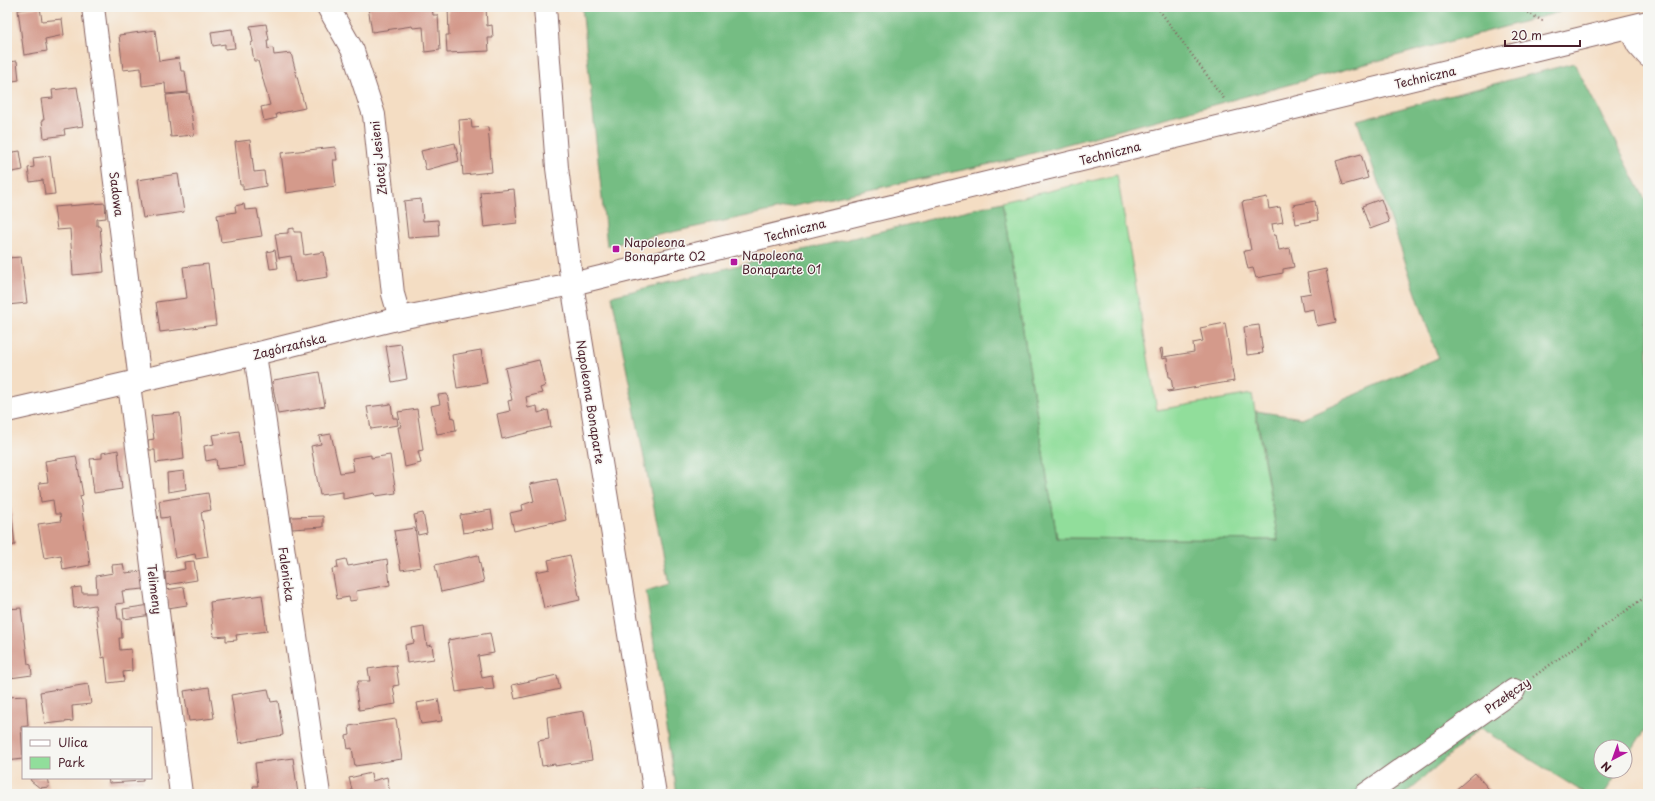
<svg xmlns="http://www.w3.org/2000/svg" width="1655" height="801" font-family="'Playpen Sans',sans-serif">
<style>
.green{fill:#91de9b;stroke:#6e7e63}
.forest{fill:#74bd83;stroke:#5f6e57}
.building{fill:#d49a8b}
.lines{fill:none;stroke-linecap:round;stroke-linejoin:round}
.minor-casing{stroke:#866260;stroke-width:24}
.path{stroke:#866260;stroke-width:2.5;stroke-dasharray:1 3;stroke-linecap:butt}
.minor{stroke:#fff;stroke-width:22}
.poi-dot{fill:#b5179e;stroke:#f6f6f2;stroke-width:1.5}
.labels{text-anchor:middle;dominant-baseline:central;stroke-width:3;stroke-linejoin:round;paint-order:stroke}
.street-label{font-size:12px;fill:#4a1f2b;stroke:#f6f6f2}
.poi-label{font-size:12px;fill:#4a1f2b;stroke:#f6f6f2;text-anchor:start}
</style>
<rect width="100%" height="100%" fill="#f6f6f2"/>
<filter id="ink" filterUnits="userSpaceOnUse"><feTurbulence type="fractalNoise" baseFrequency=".025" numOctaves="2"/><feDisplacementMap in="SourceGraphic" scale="8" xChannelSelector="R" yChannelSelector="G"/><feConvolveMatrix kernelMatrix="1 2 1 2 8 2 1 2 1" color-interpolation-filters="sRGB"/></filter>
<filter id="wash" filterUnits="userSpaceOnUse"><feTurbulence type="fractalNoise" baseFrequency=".012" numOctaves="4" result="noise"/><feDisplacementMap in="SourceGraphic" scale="16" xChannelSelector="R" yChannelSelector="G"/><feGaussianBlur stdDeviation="0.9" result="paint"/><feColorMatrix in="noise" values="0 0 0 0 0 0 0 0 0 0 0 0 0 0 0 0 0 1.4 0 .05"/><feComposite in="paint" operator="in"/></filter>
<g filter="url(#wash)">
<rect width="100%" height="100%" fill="#f4ddc3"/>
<path class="green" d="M1117,175L1157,410L1252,394L1278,540L1057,538L1002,202Z"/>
<g class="forest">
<path d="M582,7H1557L1560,12L1000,162L607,246Z"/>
<path d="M1574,63L1648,205V724L1625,761V747H1601V771H1619L1604,794H1586L1480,728L1405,794H677L646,591L669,584L612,296L1002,202L1057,538L1278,540L1256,411L1302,418L1438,358L1357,120Z"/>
</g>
<g id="blocks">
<g class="building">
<path d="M40,7L42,21L62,19L64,35L45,39L47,51L24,55L18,10Z"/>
<path d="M368,7H432L433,15H438L440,50L425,52L423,27L413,28L412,26L372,32Z"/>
<path d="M448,7H486L487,26L492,25L493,38H488L489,51L447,53L446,35H449Z"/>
<path d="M266,24L269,40H267L268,49L273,48L274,55L291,53L305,108L276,114L277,118L264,121L261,107L270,105L258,61H254L251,43L253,42L250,26Z"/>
<path d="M232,29L235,48L225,49V44L213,46L211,32Z"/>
<path d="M155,30L159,61L179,58L181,71H185L188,92L166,94L165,83L142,86L141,68L123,70L119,35Z"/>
<path d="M17,61L19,80L7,82V62Z"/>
<path d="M77,87L83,126L64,129L65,135L44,138L42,120H44L41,99L53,98L52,90Z"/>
<path d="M7,88L10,102L7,103Z"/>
<path d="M189,93L194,135L171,137L166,95Z"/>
<path d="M471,119L472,128L488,127L492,172L463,175L459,120Z"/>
<path d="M250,140L254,172L264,171L266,186L243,190V185H240L235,142Z"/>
<path d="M455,143L459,161L426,170L421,151Z"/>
<path d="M335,147L337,160H333L336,186L286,193L281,153Z"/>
<path d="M20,151L23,170L7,173V153Z"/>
<path d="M1361,154L1368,178L1343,185L1336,161Z"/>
<path d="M50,156L55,194L45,195L43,180L30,182L28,168L34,167L33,158Z"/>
<path d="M178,174L184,212L143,218L137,180Z"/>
<path d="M514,189L517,223L484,227L480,192Z"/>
<path d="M1267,197L1269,209L1280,207L1283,222L1272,224L1274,236L1276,235L1279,250L1290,248L1294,267L1283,269V273L1256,278L1253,268L1248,269L1244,251L1251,250L1242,202Z"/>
<path d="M421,199L423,221L438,220L439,236L408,238L404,201Z"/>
<path d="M1381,199L1389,222L1370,229L1362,206Z"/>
<path d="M1315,201L1318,220L1296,224L1293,205Z"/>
<path d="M105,203L106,218L97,219V226H100L104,272L73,275L70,229L57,230L54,207Z"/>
<path d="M244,204L245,210L257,209L262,236L221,242L217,215L236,212L235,206Z"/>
<path d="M294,228V232H301L304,255L324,252L328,277L295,282L291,256L279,258L275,234L288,233V229Z"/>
<path d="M275,250L278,268L270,269L267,252Z"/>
<path d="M21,257L27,303L7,305V258Z"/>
<path d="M208,264L216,325L160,332L156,302L187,298L183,267Z"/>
<path d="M1326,269L1336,322L1317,326L1314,309L1303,311L1300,295L1311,293L1307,273Z"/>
<path d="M1225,323L1234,381L1168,392L1167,391L1173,390L1171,377H1169L1167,358L1162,359L1160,349L1162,348L1163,357L1194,352L1193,343L1203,341L1200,328Z"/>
<path d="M1259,325L1263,353L1247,355L1244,327Z"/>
<path d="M401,344L407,379L392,382L386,346Z"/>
<path d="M481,350L487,383L457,388L452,355Z"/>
<path d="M539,360L545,386L540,388L542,393L526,397L528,408L537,406L538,413L548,410L551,427L502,439L497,414L510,411L508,401L512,400L505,368Z"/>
<path d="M319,372L325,406L278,414L272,382L274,380Z"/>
<path d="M447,394L452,418L454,417L456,431L437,434L431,406L440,404L438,395Z"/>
<path d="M391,404L393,418H397L398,425L371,429L367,407Z"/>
<path d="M417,409L423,450L418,451L421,463L405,467L398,427H401L398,412Z"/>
<path d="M180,413L184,459L156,463L155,450H149L148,440L154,439L151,416Z"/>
<path d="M239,431L244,466L217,469L216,459L206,461L204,446L214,444L212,435Z"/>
<path d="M331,434L340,473L354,471L352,458L371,455V458L390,455L396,493L376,496L375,493L343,499V492L320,495L311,446L321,444L319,436Z"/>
<path d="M118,450L122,489L94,493L90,459L102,458V453Z"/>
<path d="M76,456L83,495L80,496L90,565L63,570L61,555L44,558L38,524L61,521L60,514H55L53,500L41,502L39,483L48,482L45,461Z"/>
<path d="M184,471L186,489L168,492L167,473Z"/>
<path d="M557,479L566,520L553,523V522L514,531L510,513L523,510L522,505L534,501L530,484Z"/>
<path d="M208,493L211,510L201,512L208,557L196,559L195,554L175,558L169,517L161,518L159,501Z"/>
<path d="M7,508H11L15,545L7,546Z"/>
<path d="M491,510L494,528L463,533L460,515Z"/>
<path d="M423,513L427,533L418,535L414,515Z"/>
<path d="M323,516V527L292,529L291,517Z"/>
<path d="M415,528L421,567L401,570L394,531Z"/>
<path d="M478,555L484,582L441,592L435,565Z"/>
<path d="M570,555L580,600L544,608L536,572L550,569L548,560Z"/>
<path d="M346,559L348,566L387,559L390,585L356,591L357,600L350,601L349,597L337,599L332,569L338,568L337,561Z"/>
<path d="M194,561L197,580L166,585L165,573L185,569L184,562Z"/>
<path d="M123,564L125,573L142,571L144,589L122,591L124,603L116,604L118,619H121L122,638H119L120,650L131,649L132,671L123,672L124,681L108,683L105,657L102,658L95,605L74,608L72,588L81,587L82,593H97L96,576L113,573L112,565Z"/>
<path d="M184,587L187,605L168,608L166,590Z"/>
<path d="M262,595L267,631L236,635L237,640L226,641V636L214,637L210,602Z"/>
<path d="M150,605L152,615L124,619L123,609Z"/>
<path d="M21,608L28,664L31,665L32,675L10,678L7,655V609Z"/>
<path d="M424,627L427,646L432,645L434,659L407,663L405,645L414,643L412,629Z"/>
<path d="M490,633L494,653L478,656L482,678L492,676L494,689L484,690L483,688L456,692L448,640Z"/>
<path d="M396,665L399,685L393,686L396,704L359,710L356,690L358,681H370L368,669Z"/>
<path d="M557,675L560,689L515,699L512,685Z"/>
<path d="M88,684L91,704L72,706L73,721L45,724L40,692Z"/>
<path d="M209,687L214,718L189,721L184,691Z"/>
<path d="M268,689L271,702L278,701L283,735L239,743L231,695Z"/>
<path d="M26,696L28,726L21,727L23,759L7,761V697Z"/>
<path d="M438,699L442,721L421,724L417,703Z"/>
<path d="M584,711L592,760L555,766V764L542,766L538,741L549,739L547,717Z"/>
<path d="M396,719L402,759L355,766L352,748L348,749L346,736L350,735L349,726Z"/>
<path d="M293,758L298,794H254L253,786H258L255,763Z"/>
<path d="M371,773L372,781L387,777L390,794H353L349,778Z"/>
<path d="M1475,773L1493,794H1455L1453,792Z"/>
<path d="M30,778H47L49,787L40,788L31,781Z"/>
<path d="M108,778H143V781L109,783Z"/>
</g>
</g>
</g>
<g filter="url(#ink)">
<use href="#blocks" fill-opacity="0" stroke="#866260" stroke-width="1"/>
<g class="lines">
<g class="minor-casing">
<g id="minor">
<path d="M93,7L140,381"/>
<path d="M328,7L353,51L374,115L393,294L400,318"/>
<path d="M545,7L557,168L572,284L655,794"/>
<path d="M1629,27L1638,45L1648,56"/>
<path d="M255,354L319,794"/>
<path d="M129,384L181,794"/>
<path d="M7,411L255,354L400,318L572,284L1648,22"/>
<path d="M1366,794L1514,690"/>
</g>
</g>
<g class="path">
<path d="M1157,7L1225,100"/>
<path d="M1517,7L1545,22"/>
<path d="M1533,677L1648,595"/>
</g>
<use href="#minor" class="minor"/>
</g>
</g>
<g class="poi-dot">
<rect x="612" y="245" width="8" height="8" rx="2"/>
<rect x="730" y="258" width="8" height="8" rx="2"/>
</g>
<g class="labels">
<g class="street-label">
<text transform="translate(1425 77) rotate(-13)">Techniczna</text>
<text transform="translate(1110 153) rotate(-14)">Techniczna</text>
<text transform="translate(378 158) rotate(-96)">Złotej Jesieni</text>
<text transform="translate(117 194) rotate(83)">Sadowa</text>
<text transform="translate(795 230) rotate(-14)">Techniczna</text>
<text transform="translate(289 346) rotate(-14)">Zagórzańska</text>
<text transform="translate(591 402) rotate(81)">Napoleona Bonaparte</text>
<text transform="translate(287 574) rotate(82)">Falenicka</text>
<text transform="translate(155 589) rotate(83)">Telimeny</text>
<text transform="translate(1507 695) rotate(-35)">Przełęczy</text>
</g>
<g class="poi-label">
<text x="624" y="242">Napoleona<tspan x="624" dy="14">Bonaparte 02</tspan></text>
<text x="742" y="255">Napoleona<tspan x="742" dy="14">Bonaparte 01</tspan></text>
</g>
</g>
<rect width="1655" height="801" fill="none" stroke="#f6f6f2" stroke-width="24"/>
<rect x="22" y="727" width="130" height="52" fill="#f6f6f2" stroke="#b1a0a2"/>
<rect x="30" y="740" width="20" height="6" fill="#ffffff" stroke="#b1a0a2"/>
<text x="58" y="747" font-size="12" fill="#4a1f2b">Ulica</text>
<rect x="30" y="757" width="20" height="12" fill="#91de9b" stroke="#b1a0a2"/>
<text x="58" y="767" font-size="12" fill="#4a1f2b">Park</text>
<g transform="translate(1613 759) rotate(221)"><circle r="19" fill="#f6f6f2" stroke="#b1a0a2"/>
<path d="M0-3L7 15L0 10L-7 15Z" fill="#b5179e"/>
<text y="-6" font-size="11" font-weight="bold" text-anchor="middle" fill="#4a1f2b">N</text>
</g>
<path d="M1505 40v6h75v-6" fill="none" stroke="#4a1f2b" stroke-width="2"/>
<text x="1511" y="40" font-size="12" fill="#4a1f2b" stroke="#f6f6f2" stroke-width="3" paint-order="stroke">20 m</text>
</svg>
